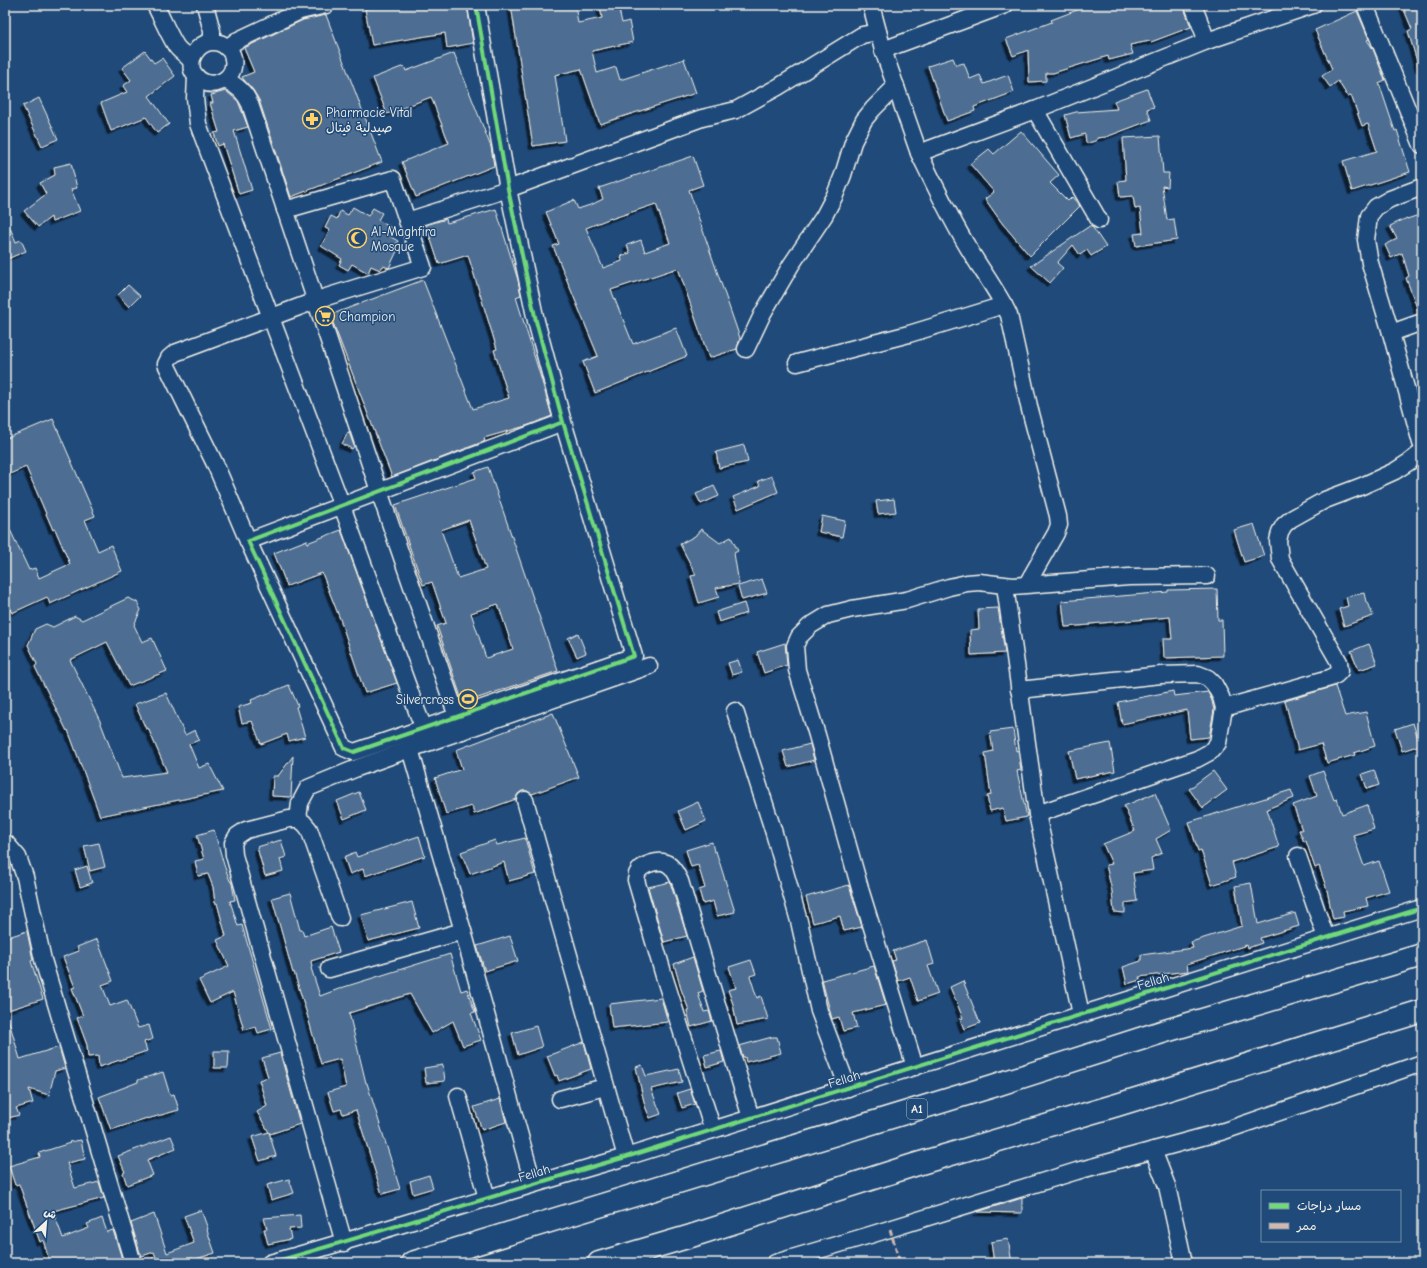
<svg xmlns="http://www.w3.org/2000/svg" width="1427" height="1268" font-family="'Comic Neue','Playpen Sans Arabic',sans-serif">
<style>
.building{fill:#4d6e92;stroke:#f4f1e8;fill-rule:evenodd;filter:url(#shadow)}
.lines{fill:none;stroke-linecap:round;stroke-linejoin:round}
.minor-casing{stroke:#f4f1e8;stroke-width:19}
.highway-casing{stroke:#f4f1e8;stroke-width:25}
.minor{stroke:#1f4a7a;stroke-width:16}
.highway{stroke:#1f4a7a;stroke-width:22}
.quiet{stroke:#d1b7ad;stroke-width:3;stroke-dasharray:6 3;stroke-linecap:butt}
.cycleway-casing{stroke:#1f4a7a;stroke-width:6}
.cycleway{stroke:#71d979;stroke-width:4}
.labels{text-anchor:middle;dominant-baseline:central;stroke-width:3;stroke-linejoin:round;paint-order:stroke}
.shield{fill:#1f4a7a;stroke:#b4bfc7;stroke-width:1}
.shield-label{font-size:12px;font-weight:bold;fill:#f4f1e8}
.poi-label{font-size:13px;fill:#f4f1e8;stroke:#1f4a7a;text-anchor:start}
.street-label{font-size:13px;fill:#f4f1e8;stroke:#1f4a7a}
</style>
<defs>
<filter id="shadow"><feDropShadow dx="-3.5" dy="3.5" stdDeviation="0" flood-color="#0009"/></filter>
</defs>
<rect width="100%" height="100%" fill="#1f4a7a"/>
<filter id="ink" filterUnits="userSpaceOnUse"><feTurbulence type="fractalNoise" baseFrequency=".025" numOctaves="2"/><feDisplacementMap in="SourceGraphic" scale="8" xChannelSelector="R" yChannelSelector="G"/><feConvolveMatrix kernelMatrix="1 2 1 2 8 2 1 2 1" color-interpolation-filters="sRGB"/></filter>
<g filter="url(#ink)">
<g class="building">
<path d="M386,5H467L473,43L447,48L445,33L372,45L365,9Z"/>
<path d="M511,5H575L578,23L602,18L600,5H618L622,23L629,21L633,42L592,51L597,73L616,67L620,80L684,59L696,93L600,124L581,69L555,75L565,141L533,146Z"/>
<path d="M1090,5H1183L1191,27L1151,42L1150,41L1130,45L1133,54L1109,60L1108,56L1053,73H1046V81L1029,82L1028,50L1013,56L1006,39L1052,22L1051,20Z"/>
<path d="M1402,5H1422V68H1419L1408,31L1412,29Z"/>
<path d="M1357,11L1369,39L1367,40L1373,49L1385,80L1379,83L1395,131L1397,130L1410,172L1352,191L1343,161L1377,151L1368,124L1362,126L1351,95L1348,97L1338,81L1330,87L1322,76L1332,69L1315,30Z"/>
<path d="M326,15L382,162L291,197L259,100L253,90L244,80L242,77L254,72L244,48L303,20Z"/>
<path d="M145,51L154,63L162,58L175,76L149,96L169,124L157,133L146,117L111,131L101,103L127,92L123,86L131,80L122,68Z"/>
<path d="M454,53L491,147L494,166L416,197L402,162L449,143L431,97L387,114L373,78L404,66L406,71Z"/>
<path d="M953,58L956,65L964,63L970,79L980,75L984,84L1008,75L1014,92L974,107L975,111L947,121L928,66Z"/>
<path d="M1147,89L1154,107L1147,109L1151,120L1106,137L1097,138V140L1092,142L1086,143L1085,134L1071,138L1065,115L1076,112L1117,109L1114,101Z"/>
<path d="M226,91L238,101L248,127L234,131L252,190L239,194L223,144L218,146L214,133L219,132L210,103H213L211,95Z"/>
<path d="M39,98L58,139L42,146L23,106Z"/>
<path d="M1021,131L1059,175L1050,183L1068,201L1072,197L1080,206L1030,256L1002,223L985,199L994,192L970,164L989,149L994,154Z"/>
<path d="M1160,136L1163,173H1169L1168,187L1162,186L1167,220L1174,219L1177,240L1136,246L1134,234L1143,233L1140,208L1135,209L1133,196L1120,197L1118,181L1126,180L1123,138Z"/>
<path d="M693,156L703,185L689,190L740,338L737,349L709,358L678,268L611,290L633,344L676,328L687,356L595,393L583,362L598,356L553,246L559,244L546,212L574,200L578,209L593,204L603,199L599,188ZM656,204L670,243L645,252L641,240L627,245L630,253L621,256L622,261L603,268L586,228L611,218V219Z"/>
<path d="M71,163L77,188L71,189L80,211L52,222L51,217L38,227L24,211L46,194L40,183L55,175L54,167Z"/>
<path d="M353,207L368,216L373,208L382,213L378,220L393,229L391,237L398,241L395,247L398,249L389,268L383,266L380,270L371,266L368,273L352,264L348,270L339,265L342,259L321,246L330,230L325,228L331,216L337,219L340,211L348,215Z"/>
<path d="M496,209L518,280L521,295L516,297L541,378L552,416L529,425L484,438L485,441L392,477L330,315L423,280L473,409L509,398L494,350L497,349L468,255L439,264L426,225L446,219L447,223Z"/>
<path d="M1422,214V313H1419L1406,278L1409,276L1402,253L1391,258L1385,245L1397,239L1390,226L1407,218V219Z"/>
<path d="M5,216L16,242L21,240L26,251L5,260Z"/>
<path d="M1091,225L1106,247L1091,256L1087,250L1080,255L1073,245L1057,263L1063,268L1050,283L1031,266Z"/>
<path d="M128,285L140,296L129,307L118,295Z"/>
<path d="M53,419L95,516L85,520L98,551L111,545L122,571L50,604L47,597L12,613L5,597V519L29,570L35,568L39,578L70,564L55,529L53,530L26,467L5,476V439Z"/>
<path d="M348,432H349L354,446L352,449L342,444Z"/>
<path d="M744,445L748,462L719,468L716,452Z"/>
<path d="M488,467L558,671L463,703L437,626L446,623L432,582L423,585L395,505L476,478L474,472ZM469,520L486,569L458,578L441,530ZM498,604L513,649L486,658L471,613Z"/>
<path d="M772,476L778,492L738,509L733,497L760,486L758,481Z"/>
<path d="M714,486L719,496L701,504L696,494Z"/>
<path d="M894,499L896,512L878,514L876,501Z"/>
<path d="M822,516L845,521L842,537L819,532Z"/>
<path d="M1254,524L1264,556L1244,562L1234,530Z"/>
<path d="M701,529L720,543L731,537L738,551L734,553L739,584L716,588L719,597L699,603L691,576L696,575L680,544L695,536Z"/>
<path d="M341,530L397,683L365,693L340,619L322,573L287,586L274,553L307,540V543Z"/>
<path d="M762,579L767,593L742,600L738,586Z"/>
<path d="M1217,589L1218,620H1222L1223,656L1164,658L1163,639H1172L1170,617L1090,624V625L1065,627L1062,601L1168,592V590Z"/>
<path d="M1364,593L1366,602H1368L1373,616L1344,626L1339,609L1348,606L1346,597Z"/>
<path d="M128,598L137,602L141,610L134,625L142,642L152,638L167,671L129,686L107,642L70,660L100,721L122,778L167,772L148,728L146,729L135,704L166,693L185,735L195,730L199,740L189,744L199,768L209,764L223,791L100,816L68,730L67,731L35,667L37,664L28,645L35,629L46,624L53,627L75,616L82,620Z"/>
<path d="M744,603L747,613L719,622L716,612Z"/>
<path d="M998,608L1005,653L971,655L970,630L979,629L978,609Z"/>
<path d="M578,633L586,653L577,657L568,638Z"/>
<path d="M785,643L787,665L764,673L757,652Z"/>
<path d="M1369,644L1377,664L1359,670L1351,651Z"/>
<path d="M738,660L742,672L732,675L728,663Z"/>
<path d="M289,685L298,706L296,707L305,737L289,741L287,734L261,744L252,721L242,723L238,707L252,703L251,700Z"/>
<path d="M1335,686L1345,716L1366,712L1375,746L1354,753L1355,755L1327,763L1321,744L1298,750L1285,701Z"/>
<path d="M1173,691L1174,696L1208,692L1212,701L1214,710L1209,737L1190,739L1187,710L1122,724L1118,702Z"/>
<path d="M553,713L579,777L532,794L527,791H522L518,794L516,799L474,814L472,806L446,814L435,778L462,769L456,750Z"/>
<path d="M1413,723L1420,745L1402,751L1395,729Z"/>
<path d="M1013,729L1016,751L1018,750L1021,770L1017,771L1027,817L1006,821L1003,808L990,811L987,796L991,795L985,753L993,751L990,732Z"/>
<path d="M1110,743L1115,771L1075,779L1069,751Z"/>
<path d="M810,744L814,760L788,767L783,751Z"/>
<path d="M293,756L291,797L272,796L273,776H278Z"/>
<path d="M1374,770L1379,785L1367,789L1362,774Z"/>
<path d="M1213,771L1227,790L1203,808L1189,789Z"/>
<path d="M1323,771L1334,800L1337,799L1342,814L1367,805L1374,829L1353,835L1364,866L1379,861L1389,891L1366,898L1368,906L1343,911L1344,917L1333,919L1327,890L1319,866L1315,868L1306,841L1304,842L1299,830H1302L1293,805L1317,796L1310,776Z"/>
<path d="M1291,790L1294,798L1267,809L1279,847L1232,862L1236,877L1212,885L1201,850L1198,851L1189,822Z"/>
<path d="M359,792L366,810L344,819L337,801Z"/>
<path d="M1155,793L1171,830L1156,839L1162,853L1151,858L1153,870L1133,873L1137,901L1125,903V913L1114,912L1112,891L1106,865L1112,864L1103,844L1135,831L1124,806Z"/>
<path d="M698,802L706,821L686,830L678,811Z"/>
<path d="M214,830L224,865L230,881H231L232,884L235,900L230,901L238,926L242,925L272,1029L258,1033L256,1027L244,1030L233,992L210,1003L199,980L229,966L217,940L226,936L217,903H215L213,887L208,874L198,876L195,861L204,859L197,835Z"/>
<path d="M419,836L425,856L365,876L363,869L350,874L344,857L355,852L357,857Z"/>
<path d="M525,838L535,874L509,881L504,862L470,874L461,852L495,840L497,845Z"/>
<path d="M281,840L286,857L280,859L283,871L265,876L257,847Z"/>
<path d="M712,842L714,852L716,851L735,912L717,916L713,901L703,904L699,890L705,888L698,865L691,867L686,850Z"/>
<path d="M99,843L105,867L90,871L84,846Z"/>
<path d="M87,866L92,883L80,887L75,870Z"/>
<path d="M670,882L687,936L664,942L648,887Z"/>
<path d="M1251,883L1258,924L1295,913L1299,926L1260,938L1262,943L1248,948L1247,945L1187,964L1188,971L1139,977L1140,980L1127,984L1123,967L1141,961V955L1193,948L1191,942L1242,926L1235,886Z"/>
<path d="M849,885L862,927L844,931L840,916L813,923L806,897Z"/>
<path d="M290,893L300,930H302L304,936L331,927L339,952L311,961L312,967L311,968L320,996L344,987L450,954L461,991L467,989L475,1012L471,1013L481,1040L463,1046L453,1021L432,1033L410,994L349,1013L366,1083H367L400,1189L382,1194L356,1110L343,1114L341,1109L334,1111L328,1092L346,1087L340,1059L321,1064L307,1014L294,972L293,973L272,898Z"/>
<path d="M412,902L419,928L368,941L361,915Z"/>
<path d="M27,931L33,960L31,961L43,999L5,1011V938Z"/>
<path d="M510,936L518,961L485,971L477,946Z"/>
<path d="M97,939L113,981L102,985L110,1006L127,1000L138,1028L149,1025L153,1039L144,1042L147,1051L99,1067L98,1056L88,1057L87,1045L77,1018L83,1016L72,988L75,987L63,957L79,951L77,947Z"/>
<path d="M927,940L934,964L928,966L938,994L918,1001L910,977L898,981L892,961L896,960L893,951Z"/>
<path d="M693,957L703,991L698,993L704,1012L709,1011L712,1021L691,1027L687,1010H689L681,989L674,964Z"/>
<path d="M751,960L756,974L750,976L757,998L761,996L768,1019L737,1025L733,1004L728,990L736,988L729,967Z"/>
<path d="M874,966L886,1005L853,1013L857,1028L843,1031L839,1017L832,1019L822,980Z"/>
<path d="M963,981L980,1023L964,1029L960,1019L963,1018L950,987Z"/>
<path d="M661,998L668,1022L612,1028L609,1004Z"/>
<path d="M8,1018L20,1059L59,1047L65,1068L55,1071L49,1095L29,1089L33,1103L16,1108L19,1115L5,1119V1019Z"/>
<path d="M536,1026L542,1047L518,1055L512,1033Z"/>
<path d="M772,1037H777L781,1053L746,1062L745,1057H743L739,1046Z"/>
<path d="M584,1042L591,1069L559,1081L557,1075L555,1076L547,1056Z"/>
<path d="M214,1051H229L228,1068H214Z"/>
<path d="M721,1051L724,1062L707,1067L704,1055Z"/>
<path d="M280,1053L300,1124L270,1134L257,1112L267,1106L259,1080L268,1077L262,1058Z"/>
<path d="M443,1065L445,1081L426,1083L424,1068Z"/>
<path d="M642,1065L646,1076L679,1069L682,1082L651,1089L661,1114L650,1118L645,1106L636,1067Z"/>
<path d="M163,1072L170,1095L174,1094L179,1110L147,1119V1118L111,1130L99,1097L138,1082V1080Z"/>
<path d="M690,1089L695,1104L682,1108L677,1093Z"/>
<path d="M500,1099L506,1122L482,1130L474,1107Z"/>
<path d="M269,1132L276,1156L260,1161L252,1137Z"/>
<path d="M171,1136L176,1148L147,1160L153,1175L127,1185L123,1173L125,1172L118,1156Z"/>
<path d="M81,1140L85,1159L67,1163L75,1188L99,1182L104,1198L53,1211L63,1238L89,1228L87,1224L102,1218L107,1232L113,1230L122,1259L109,1263H50L43,1240L40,1242L19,1184L15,1185L9,1166L40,1157L39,1153L70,1143L69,1142Z"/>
<path d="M429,1175L433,1188L413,1194L410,1181Z"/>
<path d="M289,1179L294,1193L271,1200L267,1185Z"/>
<path d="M1022,1198V1213L977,1212Z"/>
<path d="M201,1210L208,1229L207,1230L215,1253L193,1260L192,1258L179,1263H142V1262L156,1257L154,1252L142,1256L141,1253H140L131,1223L154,1214L167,1253L194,1243L184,1216Z"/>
<path d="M300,1215L301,1228L289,1229L291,1239L268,1244L264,1229H267L264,1218Z"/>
<path d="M1008,1239L1012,1263H994L991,1242Z"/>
</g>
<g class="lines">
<g class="minor-casing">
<g id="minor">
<path d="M155,5C162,18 168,33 176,46C180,52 187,55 191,61C192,64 191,67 192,70C197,81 209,87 220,82C226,80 232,74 233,67C238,40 199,30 191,62"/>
<path d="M205,5L212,31V41"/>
<path d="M476,5L508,189L536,321L563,422L634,656L354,752L344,748L248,541L563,422"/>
<path d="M871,5L883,50L919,153L1035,110L1207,41L1313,5"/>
<path d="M1193,5L1207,41"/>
<path d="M1365,5L1422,145"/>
<path d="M227,48L236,41L300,11L326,5"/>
<path d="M883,50L1005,5"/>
<path d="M196,77L195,98L198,124L342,506L418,714L430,742"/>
<path d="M225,80C237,85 245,92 250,104L379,491L462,731"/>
<path d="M1035,110L1099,220"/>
<path d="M919,153C935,186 950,218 969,249C982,271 998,292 1009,315L1029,406L1058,516L1059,525L1056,533L1027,584"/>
<path d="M1422,187L1390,199L1376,207L1369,216L1366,240L1370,263L1391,333L1421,443H1422"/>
<path d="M407,221L508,189L702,118L736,110L778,87L862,35L878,32"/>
<path d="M1391,333L1422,322"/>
<path d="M746,349L763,313L791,265L824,216L835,195L843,175L853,142L864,120L873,109L896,86"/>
<path d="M797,363L909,334L1004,305"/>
<path d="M248,541L216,466L166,364L169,358L175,353L323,298L423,267L393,179L285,210"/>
<path d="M1005,586L1037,814L1081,1014"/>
<path d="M1019,690L1161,675L1198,674L1208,678L1214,684L1221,697L1224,708L1218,743L1210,752L1197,759L1037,814"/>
<path d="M1224,708L1330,678L1336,675L1340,671L1339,662L1280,559L1278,541L1280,532L1284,525L1291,519L1325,500L1362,486L1395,471L1409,462L1422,452"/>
<path d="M735,711L774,833L799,921L819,1011L848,1088"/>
<path d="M410,749L463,931L533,1183"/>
<path d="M525,800L626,1157"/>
<path d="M298,819L300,803L308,788L357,768L410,749L649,666"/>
<path d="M5,842L18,857L25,877L43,960L133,1263"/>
<path d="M1298,856L1326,938"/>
<path d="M340,918L309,829L304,823L298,819H289L246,830L237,836L233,843L234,855L344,1243"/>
<path d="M329,969L463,931"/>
<path d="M915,1067L861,892L817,735L797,670L795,646L799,637L810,626L828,615L852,609L907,600L949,587L967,583L979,582L1013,586L1129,577L1207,576"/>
<path d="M458,1096L487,1198"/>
<path d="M560,1099L605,1087"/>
<path d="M713,1130L664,976L636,880C637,878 637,876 637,874C641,864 661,858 669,865C674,868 677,876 680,881L751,1118"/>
<path d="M1153,1150L1167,1186L1184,1263"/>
<path d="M270,1263C389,1230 506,1191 626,1157L1422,908"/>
<path d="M775,1263L870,1235L1077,1171L1224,1131L1422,1063"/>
</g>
</g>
<g class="highway-casing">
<g id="highway">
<path d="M412,1263L993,1086L1162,1032L1422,955"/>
<path d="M599,1263L691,1236L914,1165L1117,1105L1422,1011"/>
</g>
</g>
<use href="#minor" class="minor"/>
<use href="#highway" class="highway"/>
<path class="quiet" d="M890,1229L900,1263"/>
<g class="cycleway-casing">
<g id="cycleway">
<path d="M476,5L508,189L536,321L563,422L634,656L354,752L344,748L248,541L563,422"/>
<path d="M270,1263C389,1230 506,1191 626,1157L1422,908"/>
</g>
</g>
<use href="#cycleway" class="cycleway"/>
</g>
</g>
<defs>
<g id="pharmacy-ring" transform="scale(1)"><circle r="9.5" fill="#1f4a7a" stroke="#ffd166" stroke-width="1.5"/><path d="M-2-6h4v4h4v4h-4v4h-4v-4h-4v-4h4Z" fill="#ffd166"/></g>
<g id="mosque-ring" transform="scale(1)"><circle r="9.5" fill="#1f4a7a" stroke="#ffd166" stroke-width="1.5"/><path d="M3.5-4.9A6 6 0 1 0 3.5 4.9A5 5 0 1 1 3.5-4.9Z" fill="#ffd166"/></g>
<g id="supermarket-ring" transform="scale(1)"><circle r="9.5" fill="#1f4a7a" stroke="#ffd166" stroke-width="1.5"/><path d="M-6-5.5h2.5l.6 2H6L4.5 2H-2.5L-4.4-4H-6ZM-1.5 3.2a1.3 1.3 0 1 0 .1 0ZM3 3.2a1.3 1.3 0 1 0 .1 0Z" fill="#ffd166"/></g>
<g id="stadium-ring" transform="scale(1)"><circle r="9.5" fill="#1f4a7a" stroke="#ffd166" stroke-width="1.5"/><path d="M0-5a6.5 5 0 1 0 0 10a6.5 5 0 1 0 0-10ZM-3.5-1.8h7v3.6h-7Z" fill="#ffd166"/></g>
</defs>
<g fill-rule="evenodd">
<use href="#pharmacy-ring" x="312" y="119"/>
<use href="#mosque-ring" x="357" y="238"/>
<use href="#supermarket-ring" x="325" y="316"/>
<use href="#stadium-ring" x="468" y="699"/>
</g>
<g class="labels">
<rect class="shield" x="907" y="1099" width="20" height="20" rx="3"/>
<g class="shield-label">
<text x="917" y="1109">A1</text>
</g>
<g class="poi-label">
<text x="326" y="112">Pharmacie Vital<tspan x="326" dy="15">صيدلية فيتال</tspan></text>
<text x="371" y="231">Al-Maghfira<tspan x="371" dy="15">Mosque</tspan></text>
<text x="339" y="316">Champion</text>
<text x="454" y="699" text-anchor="end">Silvercross</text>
</g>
<g class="street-label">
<text transform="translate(1153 981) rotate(-17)">Fellah</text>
<text transform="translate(844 1079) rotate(-17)">Fellah</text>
<text transform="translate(534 1173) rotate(-17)">Fellah</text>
</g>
</g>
<rect width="1427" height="1268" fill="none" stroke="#1f4a7a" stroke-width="20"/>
<rect x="10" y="10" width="1407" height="1248" fill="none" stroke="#f4f1e8" stroke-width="1.5" filter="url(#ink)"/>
<rect x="1261" y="1190" width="140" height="52" fill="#1f4a7a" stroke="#748da6"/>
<rect x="1269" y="1203" width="20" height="6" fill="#71d979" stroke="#748da6"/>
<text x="1297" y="1210" font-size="12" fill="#f4f1e8">مسار دراجات</text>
<rect x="1269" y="1223" width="20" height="6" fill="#d1b7ad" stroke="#748da6"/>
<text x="1297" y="1230" font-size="12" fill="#f4f1e8">ممر</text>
<g transform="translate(46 1222) rotate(26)" stroke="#1f4a7a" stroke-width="3" paint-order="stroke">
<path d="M0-3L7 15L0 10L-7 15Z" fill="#f4f1e8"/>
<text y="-6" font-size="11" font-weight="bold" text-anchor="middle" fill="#f4f1e8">ش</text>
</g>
</svg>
